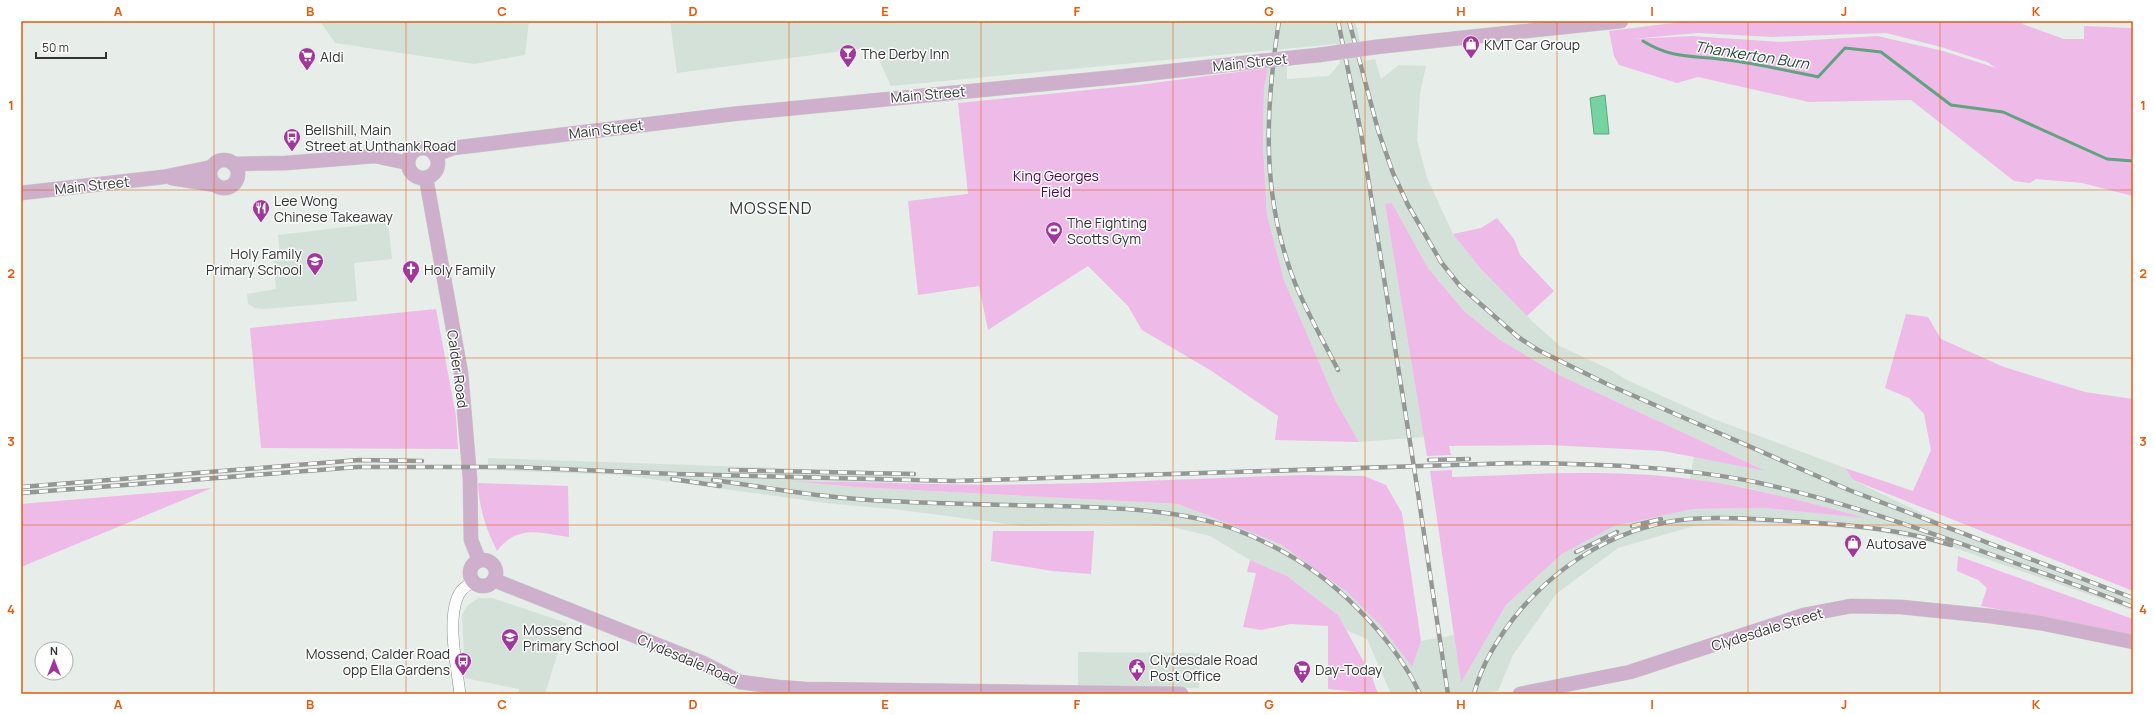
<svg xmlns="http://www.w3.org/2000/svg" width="2154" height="715" font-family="Manrope,sans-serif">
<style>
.built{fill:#d3e1d9}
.green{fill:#eebbe9;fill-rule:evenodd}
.water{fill:#75d3a2;stroke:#61a381}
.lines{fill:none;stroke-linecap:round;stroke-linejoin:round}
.stream{stroke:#61a381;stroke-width:3}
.minor-casing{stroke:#8a8f8c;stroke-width:12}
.major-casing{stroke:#cacaca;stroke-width:15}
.minor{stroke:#fff;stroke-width:11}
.major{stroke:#ceafcc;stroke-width:14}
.rail-casing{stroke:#939895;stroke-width:4.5}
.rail{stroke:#fff;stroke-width:3;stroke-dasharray:9;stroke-linecap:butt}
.major-bridge-casing{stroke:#cacaca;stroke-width:15;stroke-linecap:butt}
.major-bridge{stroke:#ceafcc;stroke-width:14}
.grid{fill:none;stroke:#e8590c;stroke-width:1;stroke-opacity:0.55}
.labels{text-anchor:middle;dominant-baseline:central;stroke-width:3;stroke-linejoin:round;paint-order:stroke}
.poi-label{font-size:14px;fill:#323433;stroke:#fff;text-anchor:start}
.street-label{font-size:14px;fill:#323433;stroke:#fff}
.park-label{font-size:14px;fill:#540052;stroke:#fff}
.water-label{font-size:15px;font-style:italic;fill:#1f4732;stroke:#fff}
.quarter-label{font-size:16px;letter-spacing:1px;fill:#2f3431;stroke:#fff}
.neatline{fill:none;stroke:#e8590c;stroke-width:1.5}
.grid-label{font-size:13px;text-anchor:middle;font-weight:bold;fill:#e8590c}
</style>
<rect width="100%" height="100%" fill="#e7ede9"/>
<g class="built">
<path d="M320,21H529L525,55L474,64L335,43Z"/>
<path d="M670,21H1355L1365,61L1375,59L1381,79L1399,65L1426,66L1420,93L1417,140L1427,178L1453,234L1480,268L1534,323L1560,346L1609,369L1629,381L1711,418L1845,468L1853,480L1944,524L2133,596V610L1958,549L1912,538L1868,530L1793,524L1753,523L1694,526L1618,548L1556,594L1513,655L1498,691L1478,694H1391L1367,639L1346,630L1338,615L1287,576L1250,560L1210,536L1168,526L1109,524L1024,526L893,509L834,504L620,475L488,470V458L892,472V483L799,481L854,487L1178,504L1280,544L1347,592L1381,626L1412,666L1421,641L1454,635L1461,683L1506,605L1562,554L1614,526L1692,509L1764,508L1863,517L1753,489L1690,479L1694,456L1764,470L1563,377L1500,340L1464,311L1428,268L1392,203L1385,205L1424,437L1359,442L1335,400L1284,280L1267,215L1263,146L1264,89L1268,68L1287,65V79L1329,76L1340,63L1336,44L891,86L873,47L677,73Z"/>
<path d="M388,222L392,259L354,263L357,301L264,309L255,308L248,304L247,294L276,289L273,256L280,255L278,235Z"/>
<path d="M479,598H492L567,623L545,694H519V689L465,678L462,615L468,605Z"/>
<path d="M1078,652L1201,653L1199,688H1078Z"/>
</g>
<g class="green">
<path d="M1689,21H2021L2022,24L2064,39H2084V26L2130,28L2133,27V196L2082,183L2036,179L2030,183L2014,181L1911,100L1809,102L1698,77L1677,83L1619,65L1614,56L1609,31ZM1698,33L1772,37L1886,33L1941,47L1987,62L1996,68L1943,51L1877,36L1781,42L1692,36L1631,39Z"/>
<path d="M1268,68L1264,89L1263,146L1267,215L1284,280L1335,400L1359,442L1275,440L1278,416L1210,370L1142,330L1128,306L1088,266L988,330L979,286L918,295L908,201L968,194L958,103L1138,85Z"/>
<path d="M1392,203L1428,268L1464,311L1500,340L1561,376L1766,471L1663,451L1550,445L1449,446L1451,455L1427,456L1385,204Z"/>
<path d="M1497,218L1514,239L1520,255L1554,291L1527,316L1480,268L1453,234L1481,228Z"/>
<path d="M436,309L456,416L458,449L261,448L250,328Z"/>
<path d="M1906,314L1928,317L1941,339L2004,367L2085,392L2133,399V591L1853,480L1845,468L1913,491L1931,450L1924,414L1909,398L1885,388Z"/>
<path d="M1452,470V477C1531,474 1612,469 1691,479C1751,487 1808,502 1866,518L1764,508L1693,509L1614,526L1562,554L1506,605L1461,683L1430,471Z"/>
<path d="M1300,475L1364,476L1386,485L1402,513L1421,641L1412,667L1381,626L1347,592L1280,544L1178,504L854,487L792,481L987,485L1091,483Z"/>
<path d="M478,483L568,486L569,537C539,533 518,524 497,551C486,529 479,508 478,483Z"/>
<path d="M212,488L21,567V504Z"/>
<path d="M993,531H1094L1091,574L1052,571L991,561Z"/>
<path d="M1958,556L2133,619V635L1981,606L1987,588L1978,580L1957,571Z"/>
<path d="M1250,560L1287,576L1338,615L1372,677L1378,694L1328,689V626L1290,624L1261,630L1243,627L1256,573L1247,572Z"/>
</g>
<path class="water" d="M1605,95L1609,134H1594L1590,98Z"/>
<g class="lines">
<path class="stream" d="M1643,41C1673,60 1695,55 1728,60C1758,64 1789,71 1818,77L1845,48L1881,52L1951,105L2003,112L2107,159L2133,161"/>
<g class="minor-casing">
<path id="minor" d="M460,694C457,668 445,613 461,591C464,587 470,584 474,581"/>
</g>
<g class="major-casing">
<g id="major">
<path d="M1376,47L1621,21"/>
<path d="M1290,58L1319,55"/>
<circle cx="423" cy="163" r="15"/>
<path d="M435,155L453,148L733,114L1117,77L1262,61"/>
<circle cx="224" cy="174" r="14"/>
<path d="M234,164L286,163L375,156L408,163"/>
<path d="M172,178L216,185"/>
<path d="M426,178L461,373L470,479L471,540L479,560"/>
<path d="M21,193L163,177L212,167"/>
<circle cx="483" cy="573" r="13"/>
<path d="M494,580L703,663L740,682L778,687L805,689L1181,694"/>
<path d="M1520,694L1630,672L1804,615L1851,606L1901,607L1990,616L2040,623L2133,642"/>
</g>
</g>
<use href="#minor" class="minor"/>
<use href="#major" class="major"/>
<g class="rail-casing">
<g id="rail">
<path d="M1279,21C1265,111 1261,197 1295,283C1307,313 1324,342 1338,370"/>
<path d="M1338,21L1361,133L1416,480L1448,694"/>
<path d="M1349,21L1378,130L1393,173L1408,205L1441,262L1460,286L1518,337L1538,350L1609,385L1849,490L2133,598"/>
<path d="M1429,460L1469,459"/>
<path d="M730,470L914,474"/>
<path d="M672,479L720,486"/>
<path d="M713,480C771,488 830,499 888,501C944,504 1000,505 1056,506C1115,508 1179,509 1234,529C1282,547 1323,573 1358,609C1383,634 1405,662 1420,694"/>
<path d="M21,487L359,460L422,461"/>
<path d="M21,493L358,467H513L675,474L955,481L1515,463C1595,464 1677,466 1755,482C1838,500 1918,528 1998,557C2043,573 2088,589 2133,607"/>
<path d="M1632,526L1661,519"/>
<path d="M1576,552L1617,532"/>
<path d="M1474,694C1482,662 1501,633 1522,608C1565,559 1624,525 1689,519C1727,516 1767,520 1804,522C1853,525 1904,530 1951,545"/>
</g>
</g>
<use href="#rail" class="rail"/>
<g class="major-bridge-casing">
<g id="major-bridge">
<path d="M1319,55L1376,47"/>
<path d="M1262,61L1290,58"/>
</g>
</g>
<use href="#major-bridge" class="major-bridge"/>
</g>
<path class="grid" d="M214,21V694M406,21V694M597,21V694M789,21V694M981,21V694M1173,21V694M1365,21V694M1557,21V694M1748,21V694M1940,21V694M21,190H2133M21,358H2133M21,525H2133"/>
<defs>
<g id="shop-pin" transform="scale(0.9)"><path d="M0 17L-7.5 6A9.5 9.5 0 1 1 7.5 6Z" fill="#a0389b" stroke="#fff"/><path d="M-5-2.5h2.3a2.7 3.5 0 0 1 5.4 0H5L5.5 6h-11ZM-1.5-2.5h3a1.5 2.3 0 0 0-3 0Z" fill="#fff"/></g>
<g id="bar-pin" transform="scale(0.9)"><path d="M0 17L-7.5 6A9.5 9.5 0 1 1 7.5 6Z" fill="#a0389b" stroke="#fff"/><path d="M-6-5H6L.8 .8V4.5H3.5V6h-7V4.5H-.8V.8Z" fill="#fff"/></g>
<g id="supermarket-pin" transform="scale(0.9)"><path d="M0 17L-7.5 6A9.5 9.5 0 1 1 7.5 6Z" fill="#a0389b" stroke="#fff"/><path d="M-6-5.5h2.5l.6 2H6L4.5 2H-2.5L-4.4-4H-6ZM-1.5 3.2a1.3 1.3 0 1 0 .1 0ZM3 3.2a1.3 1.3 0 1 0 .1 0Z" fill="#fff"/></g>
<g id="bus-pin" transform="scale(0.9)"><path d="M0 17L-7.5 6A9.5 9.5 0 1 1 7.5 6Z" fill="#a0389b" stroke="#fff"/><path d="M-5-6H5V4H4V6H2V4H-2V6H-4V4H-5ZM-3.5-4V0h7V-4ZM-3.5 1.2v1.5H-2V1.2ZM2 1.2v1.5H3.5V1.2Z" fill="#fff"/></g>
<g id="restaurant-pin" transform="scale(0.9)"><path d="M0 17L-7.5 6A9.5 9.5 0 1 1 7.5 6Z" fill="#a0389b" stroke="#fff"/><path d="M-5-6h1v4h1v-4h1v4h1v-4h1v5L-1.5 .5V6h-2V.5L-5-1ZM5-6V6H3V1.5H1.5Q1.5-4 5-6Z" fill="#fff"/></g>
<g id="stadium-pin" transform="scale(0.9)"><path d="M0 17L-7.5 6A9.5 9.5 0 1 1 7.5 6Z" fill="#a0389b" stroke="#fff"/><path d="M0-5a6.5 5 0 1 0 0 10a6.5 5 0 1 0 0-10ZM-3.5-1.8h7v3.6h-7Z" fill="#fff"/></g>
<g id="school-pin" transform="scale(0.9)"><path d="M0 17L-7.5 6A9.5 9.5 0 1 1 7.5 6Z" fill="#a0389b" stroke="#fff"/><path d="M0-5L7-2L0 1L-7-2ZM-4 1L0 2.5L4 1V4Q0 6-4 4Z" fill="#fff"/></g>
<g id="church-pin" transform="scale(0.9)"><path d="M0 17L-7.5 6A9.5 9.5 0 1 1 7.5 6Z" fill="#a0389b" stroke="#fff"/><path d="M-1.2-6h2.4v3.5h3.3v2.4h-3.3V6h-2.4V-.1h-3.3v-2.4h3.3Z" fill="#fff"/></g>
<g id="civic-pin" transform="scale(0.9)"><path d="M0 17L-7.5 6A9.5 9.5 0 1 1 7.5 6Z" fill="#a0389b" stroke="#fff"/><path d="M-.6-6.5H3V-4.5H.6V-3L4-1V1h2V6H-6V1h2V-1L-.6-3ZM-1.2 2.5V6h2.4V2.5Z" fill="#fff"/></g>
</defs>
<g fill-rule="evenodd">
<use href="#shop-pin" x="1471" y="44"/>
<use href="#bar-pin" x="848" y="53"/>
<use href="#supermarket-pin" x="307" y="56"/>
<use href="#bus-pin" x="292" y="137"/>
<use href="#restaurant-pin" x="261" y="208"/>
<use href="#stadium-pin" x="1054" y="230"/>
<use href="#school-pin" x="315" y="261"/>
<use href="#church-pin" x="411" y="269"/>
<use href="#shop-pin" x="1853" y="543"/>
<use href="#school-pin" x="510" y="637"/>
<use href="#bus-pin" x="463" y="661"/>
<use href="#civic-pin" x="1137" y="667"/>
<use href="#supermarket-pin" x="1302" y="669"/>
</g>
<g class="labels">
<g class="poi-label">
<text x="1484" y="44">KMT Car Group</text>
<text x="861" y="53">The Derby Inn</text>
<text x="320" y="56">Aldi</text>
<text x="305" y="129">Bellshill, Main<tspan x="305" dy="16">Street at Unthank Road</tspan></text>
<text x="274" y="200">Lee Wong<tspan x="274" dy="16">Chinese Takeaway</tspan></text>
<text x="1067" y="222">The Fighting<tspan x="1067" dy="16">Scotts Gym</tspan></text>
<text x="302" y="253" text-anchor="end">Holy Family<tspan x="302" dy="16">Primary School</tspan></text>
<text x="424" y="269">Holy Family</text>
<text x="1866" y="543">Autosave</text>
<text x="523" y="629">Mossend<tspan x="523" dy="16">Primary School</tspan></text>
<text x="450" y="653" text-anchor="end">Mossend, Calder Road<tspan x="450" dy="16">opp Ella Gardens</tspan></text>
<text x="1150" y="659">Clydesdale Road<tspan x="1150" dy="16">Post Office</tspan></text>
<text x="1315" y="669">Day-Today</text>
</g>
<g class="street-label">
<text transform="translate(1250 62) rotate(-6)">Main Street</text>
<text transform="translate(928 94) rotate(-5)">Main Street</text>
<text transform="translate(606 129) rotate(-7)">Main Street</text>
<text transform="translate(92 185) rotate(-6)">Main Street</text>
<text transform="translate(458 369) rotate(82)">Calder Road</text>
<text transform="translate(1767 629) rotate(-17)">Clydesdale Street</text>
<text transform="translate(688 659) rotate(23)">Clydesdale Road</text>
</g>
<g class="park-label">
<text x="1056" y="175">King Georges<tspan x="1056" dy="16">Field</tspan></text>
</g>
<g class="water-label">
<text transform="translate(1752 55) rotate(9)">Thankerton Burn</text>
</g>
<g class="quarter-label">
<text x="771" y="208">MOSSEND</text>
</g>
</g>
<rect width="2154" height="715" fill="none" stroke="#ffffff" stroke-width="44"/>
<g transform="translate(54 661)"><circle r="19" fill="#ffffff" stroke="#adaead"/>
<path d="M0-3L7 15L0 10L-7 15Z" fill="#a0389b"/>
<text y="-6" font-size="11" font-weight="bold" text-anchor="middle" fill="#323433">N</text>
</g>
<path d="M36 52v6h70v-6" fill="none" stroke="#323433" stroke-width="2"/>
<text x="42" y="52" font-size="12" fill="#323433" stroke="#ffffff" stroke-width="3" paint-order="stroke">50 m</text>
<rect x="22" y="22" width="2110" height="671" class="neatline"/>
<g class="grid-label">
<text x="118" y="16">A</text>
<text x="310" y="16">B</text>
<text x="502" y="16">C</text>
<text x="693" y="16">D</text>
<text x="885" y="16">E</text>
<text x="1077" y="16">F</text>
<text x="1269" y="16">G</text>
<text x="1461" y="16">H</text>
<text x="1652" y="16">I</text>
<text x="1844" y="16">J</text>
<text x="2036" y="16">K</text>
<text x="11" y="110">1</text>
<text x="2143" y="110">1</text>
<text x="11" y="278">2</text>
<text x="2143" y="278">2</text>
<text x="11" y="446">3</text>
<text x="2143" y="446">3</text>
<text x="11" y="614">4</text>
<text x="2143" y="614">4</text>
<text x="118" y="709">A</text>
<text x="310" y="709">B</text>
<text x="502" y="709">C</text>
<text x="693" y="709">D</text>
<text x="885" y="709">E</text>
<text x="1077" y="709">F</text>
<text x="1269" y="709">G</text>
<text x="1461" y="709">H</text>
<text x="1652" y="709">I</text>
<text x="1844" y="709">J</text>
<text x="2036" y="709">K</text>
</g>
</svg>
